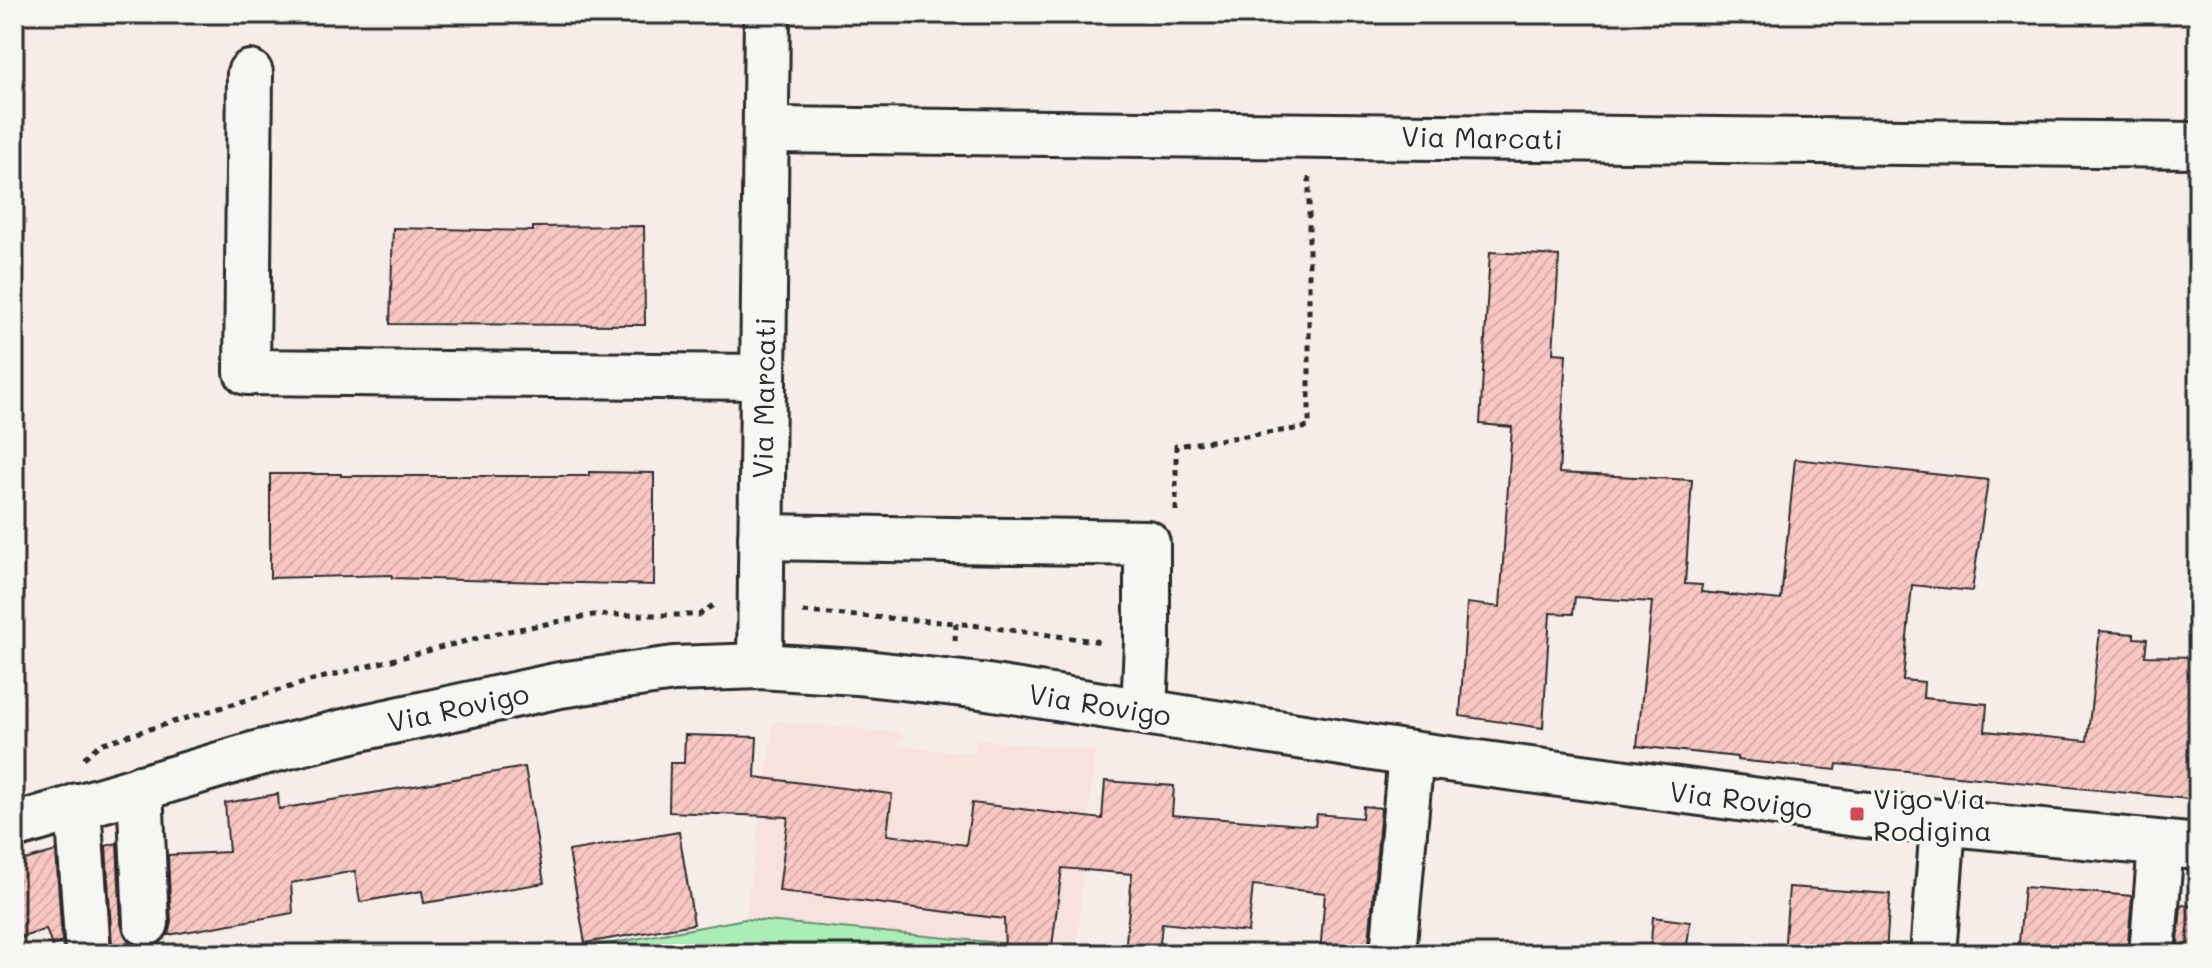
<svg xmlns="http://www.w3.org/2000/svg" width="2212" height="968" font-family="Mali,sans-serif">
<style>
.built{fill:#f7e2de}
.pitch{fill:#aaedb7;stroke:#6a8c71;stroke-width:2}
.building{fill:url(#building-hatch);stroke:#2b2b2b;stroke-width:2}
.lines{fill:none;stroke-linecap:round;stroke-linejoin:round}
.minor-casing{stroke:#2b2b2b;stroke-width:50}
.major-casing{stroke:#2b2b2b;stroke-width:50}
.path{stroke:#2b2b2b;stroke-width:5;stroke-dasharray:6 6;stroke-linecap:butt}
.minor{stroke:#f6f6f2;stroke-width:44}
.major{stroke:#f6f6f2;stroke-width:44}
.poi-dot{fill:#d1495b;stroke:#f6f6f2;stroke-width:3}
.labels{text-anchor:middle;dominant-baseline:central;stroke-width:7;stroke-linejoin:round;paint-order:stroke}
.street-label{font-size:28px;fill:#2b2b2b;stroke:#f6f6f2}
.poi-label{font-size:28px;fill:#2b2b2b;stroke:#f6f6f2;text-anchor:start}
</style>
<defs>
<pattern id="building-hatch" width="6" height="6" patternUnits="userSpaceOnUse" patternTransform="scale(2)"><rect width="6" height="6" fill="#f8c7c3"/><path d="M-1 1l2-2M0 6l6-6M5 7l2-2" fill="none" stroke="#d5aba8"/></pattern>
</defs>
<rect width="100%" height="100%" fill="#f6ede9"/>
<filter id="ink" filterUnits="userSpaceOnUse"><feTurbulence type="fractalNoise" baseFrequency=".0125" numOctaves="2"/><feDisplacementMap in="SourceGraphic" scale="16" xChannelSelector="R" yChannelSelector="G"/><feConvolveMatrix kernelMatrix="1 2 1 2 8 2 1 2 1" color-interpolation-filters="sRGB"/></filter>
<g filter="url(#ink)">
<path class="built" d="M774,721L903,733L899,746L974,754L976,739L1095,752L1076,950L745,919Z"/>
<path class="pitch" d="M745,919L1076,950L1075,954H553Z"/>
<g class="building">
<path d="M644,226L645,325L390,324L393,228L533,231V227Z"/>
<path d="M1490,252L1559,256L1553,353L1566,354L1559,473L1692,480L1685,584L1702,585L1701,592L1781,600L1795,459L1988,480L1972,591L1912,585L1903,680L1924,682L1923,698L1987,704L1985,731L2087,741L2100,631L2134,634V638L2147,639L2145,656L2198,657V800L1837,764L1836,770L1737,760V757L1637,746L1652,602L1575,597L1573,614L1550,613L1543,728L1460,716L1467,603L1500,607L1512,427L1480,424Z"/>
<path d="M589,472L654,473V585L392,578V575L270,578V474H341V476H589Z"/>
<path d="M685,735L757,737L755,777L892,794L887,835L966,845L972,803L1102,819L1105,781L1174,786L1172,815L1315,826L1317,814L1362,818L1363,806L1381,808L1368,954H1320L1325,893L1253,885L1248,932L1162,923L1159,954H1125L1132,874L1062,868L1051,954H1005L1004,919L779,891L788,817L669,812L670,763H684Z"/>
<path d="M525,767L544,883L424,903L422,891L360,902L355,871L291,883L293,913L168,935L171,922L168,855L229,852L225,803L278,794L279,809Z"/>
<path d="M679,832L694,924L585,943L569,851Z"/>
<path d="M117,843L121,924L125,936L130,942L112,945L106,846Z"/>
<path d="M56,851L62,942L52,946L46,929L14,940V863Z"/>
<path d="M1789,887L1890,894L1886,954H1784Z"/>
<path d="M2024,887L2132,896L2127,954H2018Z"/>
<path d="M2181,905L2198,907V954H2177Z"/>
<path d="M1653,917L1690,922L1686,954H1650Z"/>
</g>
<g class="lines">
<g class="minor-casing">
<g id="minor">
<path d="M250,73L247,372L763,377"/>
<path d="M766,130L2198,145"/>
<path d="M761,537L1147,543V643L1144,710"/>
<path d="M760,666L767,14"/>
<path d="M140,788L146,923"/>
<path d="M78,806L88,954"/>
<path d="M1393,954L1411,754"/>
<path d="M1933,954L1943,825"/>
<path d="M2152,954L2161,845"/>
</g>
</g>
<g class="major-casing">
<path id="major" d="M14,826L256,754L360,728L560,685L674,669L760,666L857,672L981,686L1411,754L1857,814L2198,847"/>
</g>
<g class="path">
<path d="M1176,511V446L1309,427V177"/>
<path d="M803,612L956,623"/>
<path d="M955,641L956,623L1103,642"/>
<path d="M84,758L100,744L313,680L498,633L593,615H699L716,603"/>
</g>
<use href="#minor" class="minor"/>
<use href="#major" class="major"/>
</g>
</g>
<rect class="poi-dot" x="1849" y="806" width="16" height="16" rx="4"/>
<g class="labels">
<g class="street-label">
<text transform="translate(1482 137) rotate(1)">Via Marcati</text>
<text transform="translate(763 398) rotate(-89)">Via Marcati</text>
<text transform="translate(1100 704) rotate(9)">Via Rovigo</text>
<text transform="translate(458 707) rotate(-12)">Via Rovigo</text>
<text transform="translate(1741 799) rotate(7)">Via Rovigo</text>
</g>
<g class="poi-label">
<text x="1873" y="798">Vigo Via<tspan x="1873" dy="32">Rodigina</tspan></text>
</g>
</g>
<rect width="2212" height="968" fill="none" stroke="#f6f6f2" stroke-width="48"/>
<rect x="24" y="24" width="2164" height="920" fill="none" stroke="#2b2b2b" stroke-width="3" filter="url(#ink)"/>
</svg>
